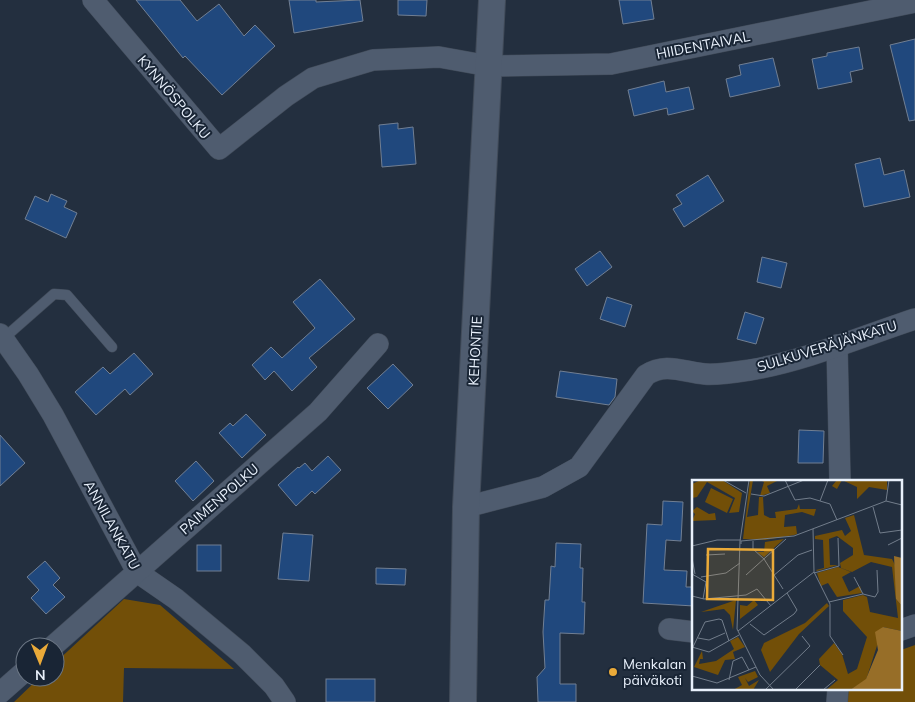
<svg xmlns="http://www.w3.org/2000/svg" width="915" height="702" font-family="Mulish,sans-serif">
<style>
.green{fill:#724f08}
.building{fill:#20487d;stroke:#717f93}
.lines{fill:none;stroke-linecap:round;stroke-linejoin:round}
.service-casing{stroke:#414b59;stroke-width:11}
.minor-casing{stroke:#414b59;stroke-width:22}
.tertiary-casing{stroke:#414b59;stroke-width:28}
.service{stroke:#4f5c6f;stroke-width:10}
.minor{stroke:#4f5c6f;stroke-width:21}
.tertiary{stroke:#4f5c6f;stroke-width:26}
.poi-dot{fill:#eaaa39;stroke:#192535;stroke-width:2}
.labels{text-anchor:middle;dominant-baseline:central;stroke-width:4;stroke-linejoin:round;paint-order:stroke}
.street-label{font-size:14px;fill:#e9f1fc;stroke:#192535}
.poi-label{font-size:14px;fill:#e9f1fc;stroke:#192535;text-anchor:start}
.inset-road{fill:none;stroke:#727d8b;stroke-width:1}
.view{fill:#eaaa39;fill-opacity:0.15;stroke:#eaaa39;stroke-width:2.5}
.inset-edge{fill:none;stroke:#e9f1fc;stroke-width:2.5}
</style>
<rect width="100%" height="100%" fill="#232f3f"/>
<g class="green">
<path d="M124,599L160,605L234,669L124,668L123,702H14L40,677H55V663Z"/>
<path d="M915,645V702H845V688H901V650Z"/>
</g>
<g class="building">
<path d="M136,0H180L197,21L219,4L244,36L255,25L275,46L222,95L185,56L183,58Z"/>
<path d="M289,0H316V2L360,0L363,21L294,33Z"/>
<path d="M398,0H427L426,16L398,15Z"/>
<path d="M619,0H651L654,19L623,24Z"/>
<path d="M915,39V120L909,121L890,45Z"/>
<path d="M859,47L863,69L850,72L852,82L818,89L812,59L827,56V53Z"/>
<path d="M773,58L780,86L730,97L726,79L741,75L739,65Z"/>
<path d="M664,81L666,92L689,87L694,109L668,115L667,108L634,116L628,90Z"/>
<path d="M398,123V129L413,127L416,164L382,167L379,125Z"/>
<path d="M880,158L884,175L904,170L910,197L864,207L855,164Z"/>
<path d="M708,175L724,201L684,227L673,209L682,204L676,195Z"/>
<path d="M51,194L67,201L64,207L77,213L66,238L25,219L35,196L48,202Z"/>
<path d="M600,251L612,267L587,286L575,269Z"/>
<path d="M762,257L787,263L781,288L757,282Z"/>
<path d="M320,279L355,319L309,358L317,367L292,391L274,371L265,380L252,365L271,347L282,358L315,328L293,302Z"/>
<path d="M607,297L632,305L625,327L600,319Z"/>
<path d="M745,312L764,318L756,344L737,339Z"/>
<path d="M134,353L153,374L130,395L125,389L96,415L75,392L103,367L110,374Z"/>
<path d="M393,364L413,385L388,409L367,388Z"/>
<path d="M560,371L617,379L615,397L609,405L556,397Z"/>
<path d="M246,414L266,435L242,458L219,433L230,423L233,426Z"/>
<path d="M799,430L824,431L823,463H798Z"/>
<path d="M0,435L25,463L0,486Z"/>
<path d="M328,456L341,470L315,494L312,491L296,506L278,485L298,467L299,468L305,463L312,471Z"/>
<path d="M196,461L214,481L193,501L175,481Z"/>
<path d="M663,501L683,502L681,541L666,540L664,570L687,571L686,587H694V606L643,603L647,524L662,525Z"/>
<path d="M283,533L313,535L309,581L278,579Z"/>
<path d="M556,543L581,544L580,568H583L582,602H585L584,634L560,633V684H576V702H538L537,677L545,668L543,632L545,600H549L551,566L555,567Z"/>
<rect x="197" y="545" width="24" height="26"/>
<path d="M45,561L60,578L53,585L65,597L46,614L31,598L39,590L27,577Z"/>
<path d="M376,568L406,569L405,585L376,584Z"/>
<rect x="326" y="679" width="49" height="23"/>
</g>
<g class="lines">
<g class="service-casing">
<path id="service" d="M4,338L54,294L67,295L112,347"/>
</g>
<g class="minor-casing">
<g id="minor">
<path d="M93,0L219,149L286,96L313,78L373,60L439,57L489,66L611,64L915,2"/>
<path d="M0,334L28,374L53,415L137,572L176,599L242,654L274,686L285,702"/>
<path d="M837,345L840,481"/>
<path d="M466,507L543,487L579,467L646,375C666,362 683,372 705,374C719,375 737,372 750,370C805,361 863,336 915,319"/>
<path d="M669,629L694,632"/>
<path d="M901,630L915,625"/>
<path d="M52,647L318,412L378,344"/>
<path d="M0,693L25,671"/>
<path d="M837,702L838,688"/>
</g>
</g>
<g class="tertiary-casing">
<path id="tertiary" d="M463,702L466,507L492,0"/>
</g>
<use href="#service" class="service"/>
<use href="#minor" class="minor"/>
<use href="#tertiary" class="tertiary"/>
</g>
<circle class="poi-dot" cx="613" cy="672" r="5"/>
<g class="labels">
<g class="street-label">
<text transform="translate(703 45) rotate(-11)">HIIDENTAIVAL</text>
<text transform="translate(174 97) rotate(50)">KYNNÖSPOLKU</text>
<text transform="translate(827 346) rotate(-17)">SULKUVERÄJÄNKATU</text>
<text transform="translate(475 351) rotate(-87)">KEHONTIE</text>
<text transform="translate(219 499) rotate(-41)">PAIMENPOLKU</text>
<text transform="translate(112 525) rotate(61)">ANNILANKATU</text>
</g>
<g class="poi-label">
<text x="623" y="664">Menkalan<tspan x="623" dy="16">päiväkoti</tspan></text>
</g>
</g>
<g transform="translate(692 480)">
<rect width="210" height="210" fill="#232f3f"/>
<path d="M9,0H30L50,13L47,32L37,33L43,18L15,2L5,17L0,18V4ZM58,0H61L55,37L66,35L67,17H71L72,35L78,38H84L83,32L105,29L107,24L108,29H124L122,36L110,32L93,35L92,47L104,46L105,54L102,55L73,60L51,59ZM68,0H87L75,6L78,13L68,16L72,2ZM145,0H195V10L177,7L165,19V7L150,0L145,9L140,6ZM19,8L41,19L35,33L13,22ZM5,27L17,34L23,33L24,40L0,41L3,34L0,31ZM162,35L172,75L200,79L204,87V119L210,126V151L191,147L174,200L158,210H134L146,200L128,185L127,179L142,163L150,174L156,194L165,189L175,157L151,131V120L171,115L175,117L178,132L206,138L200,87L179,82L160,92L149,88L148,83L161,75V68L145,56L137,59L138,85H146L125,91L124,90L132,88L131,60L123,59V56L150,50L153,56L159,51L153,38ZM92,59L72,77L65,72H72L73,62ZM146,87L159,92L150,97L157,112L168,106L170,113L145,117L136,103L129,106L125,93ZM44,120L41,150L38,135L32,129L9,132ZM62,120L66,125L48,139V125L55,126ZM135,123L137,126L107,154L78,192L69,170L72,163L113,143ZM46,157L53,167L41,172L43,179L33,180L26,195L2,187L10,171L11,179H8L7,184L24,181L42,169L38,161ZM63,191L66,197L56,202L53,198L57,206L67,200L61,210H41L50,205L46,197Z" fill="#724f08"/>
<path d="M202,76L210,78V126L204,119ZM191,147L210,151V210H158L174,199L186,170L183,152Z" fill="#976e28"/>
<path class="inset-road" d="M31,0L54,13M93,0L103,20L118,18L138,24L145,40M59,14L72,16L112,0M128,21L136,0M194,21L197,0M194,21L210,25M181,27L188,53L210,50M121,49L122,92L138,124V156L151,175M48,61L45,149L68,195L82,210M48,61L57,0M61,61V69L72,79L91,109M49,64V61L102,56L194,21M196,65L210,58M0,66L25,60H49M14,75L33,74M0,78L3,94M122,93L147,86L146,58M0,94L14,102L11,119M54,95L94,59M81,96L106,75L120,70M9,97L34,93L48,83M162,97L171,114M0,116L12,119L54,115L65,109L79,126M137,122L171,114L183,117L186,112L185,90M58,144L72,155L102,134L105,130L95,113M46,151L122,92M6,158L17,160L33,153M0,167L17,172L47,155M1,167L13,142L27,139L30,140L37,161M0,196L25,203L64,187M37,200L41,181L50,177L57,190M73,210L118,166L110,156M103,210L128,185M131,210L143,200"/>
<path class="view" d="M16,69L81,70V120L15,119Z"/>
<rect width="210" height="210" class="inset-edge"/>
</g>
<g transform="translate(40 662) rotate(179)"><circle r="24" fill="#192535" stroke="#6c7785"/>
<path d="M0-4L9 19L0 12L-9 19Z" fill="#eaaa39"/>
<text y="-8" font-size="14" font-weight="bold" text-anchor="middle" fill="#e9f1fc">N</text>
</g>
</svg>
